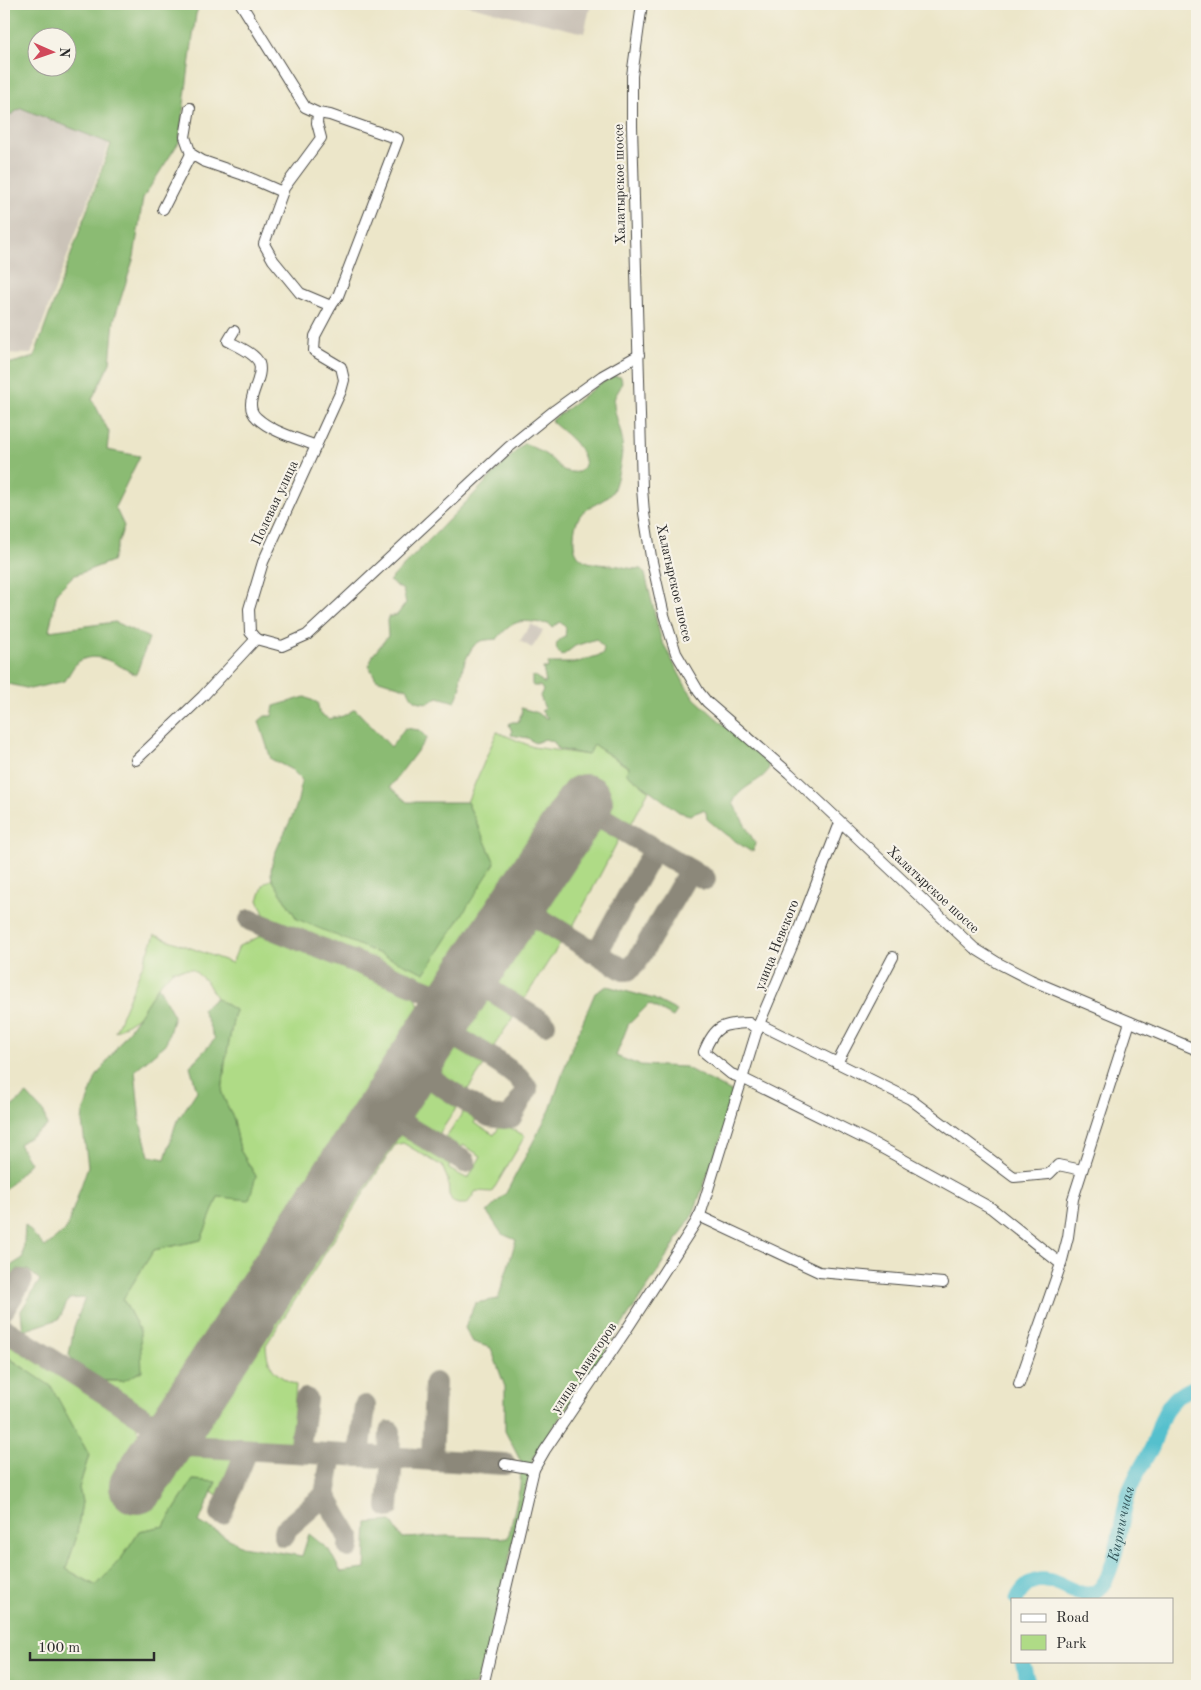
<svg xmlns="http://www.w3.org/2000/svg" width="1201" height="1690" font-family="'Old Standard TT',serif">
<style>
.industrial{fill:#cbc3b8}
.green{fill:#afdb86;stroke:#6d8358}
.forest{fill:#8bbb73;stroke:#5b734f;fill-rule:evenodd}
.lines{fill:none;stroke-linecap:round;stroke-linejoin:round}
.river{stroke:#54c0cd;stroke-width:15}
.taxiway{stroke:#8c887a;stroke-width:22}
.runway{stroke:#8c887a;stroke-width:56}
.minor-casing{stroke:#484743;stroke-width:12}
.minor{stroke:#fff;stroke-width:10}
.labels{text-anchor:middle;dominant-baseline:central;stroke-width:4.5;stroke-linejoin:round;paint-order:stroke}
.street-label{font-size:14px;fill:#2b2b2b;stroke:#f7f3e8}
.water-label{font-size:15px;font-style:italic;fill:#37585c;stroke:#f7f3e8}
</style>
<rect width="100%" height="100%" fill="#f7f3e8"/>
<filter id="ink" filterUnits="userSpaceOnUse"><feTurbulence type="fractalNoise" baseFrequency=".02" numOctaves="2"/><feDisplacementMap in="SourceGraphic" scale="10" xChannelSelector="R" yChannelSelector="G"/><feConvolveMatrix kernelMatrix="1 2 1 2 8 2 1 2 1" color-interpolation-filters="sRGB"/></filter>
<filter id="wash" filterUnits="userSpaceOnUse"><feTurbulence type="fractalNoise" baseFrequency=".0096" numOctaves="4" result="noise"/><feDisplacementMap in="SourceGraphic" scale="20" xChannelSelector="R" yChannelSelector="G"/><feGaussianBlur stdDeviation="1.12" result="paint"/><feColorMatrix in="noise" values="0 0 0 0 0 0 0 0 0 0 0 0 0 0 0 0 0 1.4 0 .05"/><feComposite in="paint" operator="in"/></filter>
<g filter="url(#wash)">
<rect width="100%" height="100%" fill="#ece6c9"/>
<g class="industrial">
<path d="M462,4H591L584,33Z"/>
<path d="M11,93L113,133L31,354L4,353V117Z"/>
<path d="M531,624L543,631L532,648L520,641Z"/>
</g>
<g class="green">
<path d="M497,732L533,747L588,755L594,745L629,768L626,773L649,790L629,828L569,792L444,984L426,986L267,921L258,900L264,884L272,879L297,919L495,863L467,802Z"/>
<path d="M595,821L620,837L570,932L537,911Z"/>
<path d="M530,921L561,942L523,1001L491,980Z"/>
<path d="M155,935L232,963L239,946L263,935L411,992C419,1000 419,1006 419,1017L166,1406L149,1412L104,1381H123L140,1331L123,1299L154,1250L201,1240L218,1196L256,1176L240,1150L234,1120L222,1094L225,1063L235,1010L216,998L207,982L192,969L173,970L158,986L138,1017L115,1032Z"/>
<path d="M483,993L515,1014L490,1052L458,1031Z"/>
<path d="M451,1041L485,1064L464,1095L430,1072Z"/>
<path d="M425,1081L459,1104L435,1140L401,1117Z"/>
<path d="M466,1108L478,1115L474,1123L494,1135L502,1123L525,1136L492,1192L476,1191L467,1204H458L453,1202L449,1195L448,1180L442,1166L403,1143L395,1145L266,1345C267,1369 276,1375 296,1385L294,1408L298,1419L294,1442L285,1448L256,1446L253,1440C242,1439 241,1443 233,1443C220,1444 205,1442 195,1433L395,1127L400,1128L446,1156L449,1160V1169L468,1179L481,1156L463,1145L459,1152L443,1141Z"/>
<path d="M4,1340L136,1425L141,1442L120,1479L152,1499L183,1452L232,1454L238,1461L222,1497L212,1492L216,1482L193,1480L164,1526L139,1531L123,1556L97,1586L66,1569L76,1539L82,1502L79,1488L89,1455L51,1387L4,1354Z"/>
</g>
<g class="forest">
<path d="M4,4H200L196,14L179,142L143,198L134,257L114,320L110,363L92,399L109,432L107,450L140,456L115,507L124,526L112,561L73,576L57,592L49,631L115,622L149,638L136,675C119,666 97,649 78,662C73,666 69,675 65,681L30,689L9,684L4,688V365L34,357L111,144L21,108L9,116L4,114ZM38,38H68V68H38Z"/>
<path d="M614,376L621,377C625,389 612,393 614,405C615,416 620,427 622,438C624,451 618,479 613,491C607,501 590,505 582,513C576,520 574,530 574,538C572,568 600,563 619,566C626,568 633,569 641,569L645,574L661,639L685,685L695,699L768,764L769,768C765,781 740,785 733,803L755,843L754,850L750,851L725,834L707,819L706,812L703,810L690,815L679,812L626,773L629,767L594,745L588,755L558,749L554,742L545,739L535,743L528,738L511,735L512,732L509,724L512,722H518L522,712L521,708L535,712L546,718H548L541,711L545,709L540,696L543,690L540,686H533L532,684V677L535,676L544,683H546L543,668H548V663H575L603,654L604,648L596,639L575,646L562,656C554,649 554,641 565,637L566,628L560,622L552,627L549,624C523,621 516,616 497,639C490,640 484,639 477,643C469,648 457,677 461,687L455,702L438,697L428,703C416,702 412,700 408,689L376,679L369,666L373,655L388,636L387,621L388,617L397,615L406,603L403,590L389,581L524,443C532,447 541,451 549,457C561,467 560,473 579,472L585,466C583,444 566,435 551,421L598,385Z"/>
<path d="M305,697L318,703L319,713L329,719L343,716L355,709L391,747L405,728L419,730L427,738L390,787L407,802H467L495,863L425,973L297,919L272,879C266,860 290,826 296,807C299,798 300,789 302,780L292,770L271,759L259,721L265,716H272L274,706Z"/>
<path d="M158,986L174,1016L166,1044L135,1070L140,1121L149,1156L165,1159L176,1123L197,1091L190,1066L215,1039L202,1009L216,998L235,1010L225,1063L222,1094L234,1120L240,1150L256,1176L249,1200L218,1197L201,1240L154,1250L123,1299L140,1331L142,1371L123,1381L89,1380L69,1355L74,1327L85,1298L69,1299L59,1319L23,1331L21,1311L40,1280L28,1270L18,1269L10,1281L4,1301V1257L7,1268L23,1258L25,1225L45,1247L66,1230L88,1166L82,1122L83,1113L96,1077L138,1017Z"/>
<path d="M607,986L654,999L677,1011L673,1017L649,1004L628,1025L616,1056L639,1065L685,1067L737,1095L693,1214L653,1279L533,1458L487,1652L475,1686H4V1355L51,1386L89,1455L79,1488L82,1502L76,1539L66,1569L96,1586L123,1556L139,1531L164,1526L193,1480L216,1482L199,1522L242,1546L302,1556L309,1534L329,1550L341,1572L365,1569L367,1523L391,1521L402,1538L447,1536L508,1538L520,1487L521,1462L505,1431V1387L491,1348L473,1342L465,1328L475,1303L498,1299L516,1240L502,1234L487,1212L506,1193L550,1110L570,1052L595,993Z"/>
<path d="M27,1094L44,1113L47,1126L19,1144L30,1163L4,1191V1113Z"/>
</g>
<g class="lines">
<g class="river">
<path id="s1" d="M1017,1599C1019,1593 1024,1588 1029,1584C1060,1564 1088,1624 1109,1573C1119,1548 1121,1520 1128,1495C1132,1480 1145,1461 1152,1447C1158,1432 1161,1414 1172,1402C1178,1394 1188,1390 1197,1386"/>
<path d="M1022,1661L1029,1686"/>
</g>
<g class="taxiway">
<path d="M582,806L705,879"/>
<path d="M517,905L624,970H628L636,963L690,870"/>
<path d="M250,920L453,1001"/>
<path d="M592,951L600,947L654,849"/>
<path d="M469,977L545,1024"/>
<path d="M411,1066L489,1116L505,1118L511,1117L527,1089C519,1070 457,1038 437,1026"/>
<path d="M381,1111L465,1162"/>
<path d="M4,1309L22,1280"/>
<path d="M4,1329L187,1446L505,1464"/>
<path d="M299,1452L306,1399"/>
<path d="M359,1456L365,1406"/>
<path d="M389,1458L390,1432"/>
<path d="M432,1460L435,1383"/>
<path d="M325,1495L350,1539L349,1547"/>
<path d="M388,1507L392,1458"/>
<path d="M221,1514L247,1450"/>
<path d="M284,1536L286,1529L325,1495L332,1455"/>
</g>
<path class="runway" d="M137,1486L585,802"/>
</g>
</g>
<g filter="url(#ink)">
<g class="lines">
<g class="minor-casing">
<g id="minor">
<path d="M241,4L305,107L318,113L317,123L321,138L284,188L264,244L273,260L300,293L331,306L315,336L314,351L341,367L344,380L341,391L263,562L249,609L250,632L256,639"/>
<path d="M642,4L632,76V126L642,488L644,513L651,557L664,615L676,653L699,692L707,702L789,773L974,948L998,963L1031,980L1197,1050"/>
<path d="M190,108L185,137L191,154"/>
<path d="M318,113L330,115L398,139L338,296L331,306"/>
<path d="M163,209L191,154L203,161L241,174L282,192"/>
<path d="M234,331L228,341C237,346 255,353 259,363C265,380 240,403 257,418C272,432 297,438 316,446"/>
<path d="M136,760L203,696L256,639L282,646L307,635L509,447L555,410L602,376L639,355"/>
<path d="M759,1024L910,1099L1014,1177L1049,1174L1058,1165L1082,1170"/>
<path d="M758,1030L749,1023C722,1024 715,1025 704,1052L731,1074L742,1078L873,1143L991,1208L1061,1264"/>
<path d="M837,1063L893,957"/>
<path d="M699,1216L819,1272L943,1283"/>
<path d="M1019,1384L1061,1264L1068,1237L1073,1199L1130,1022"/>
<path d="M505,1464L534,1469"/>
<path d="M483,1686L534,1469L545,1450L625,1332L696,1222L701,1212L759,1024L793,944L840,823"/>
</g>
</g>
<use href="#minor" class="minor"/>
</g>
</g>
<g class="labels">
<g class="street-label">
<text transform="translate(620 184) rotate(-91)">Халатырское шоссе</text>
<text transform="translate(275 503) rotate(-65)">Полевая улица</text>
<text transform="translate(674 583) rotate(77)">Халатырское шоссе</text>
<text transform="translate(933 890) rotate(43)">Халатырское шоссе</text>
<text transform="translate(777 945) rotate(-68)">улица Невского</text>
<text transform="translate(584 1368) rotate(-56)">улица Авиаторов</text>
</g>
<g class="water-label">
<text stroke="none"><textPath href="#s1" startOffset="164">Кирпичная</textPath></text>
</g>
</g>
<rect width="1201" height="1690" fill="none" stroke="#f7f3e8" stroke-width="20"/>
<rect x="1011" y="1598" width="162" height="65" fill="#f7f3e8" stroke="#a5a39c"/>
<rect x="1021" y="1614" width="25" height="8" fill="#ffffff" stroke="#a5a39c"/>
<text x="1056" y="1622" font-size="15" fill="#2b2b2b">Road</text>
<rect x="1021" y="1635" width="25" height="15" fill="#afdb86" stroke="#a5a39c"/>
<text x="1056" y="1648" font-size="15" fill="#2b2b2b">Park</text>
<g transform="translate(52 52) rotate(92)"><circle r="24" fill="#f7f3e8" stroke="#a5a39c"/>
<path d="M0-4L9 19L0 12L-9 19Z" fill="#d1495b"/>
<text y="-8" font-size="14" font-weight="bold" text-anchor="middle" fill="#2b2b2b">N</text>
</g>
<path d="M30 1652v8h124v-8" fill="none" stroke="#2b2b2b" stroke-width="2.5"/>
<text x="38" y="1652" font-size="15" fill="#2b2b2b" stroke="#f7f3e8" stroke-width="4" paint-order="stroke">100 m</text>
</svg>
